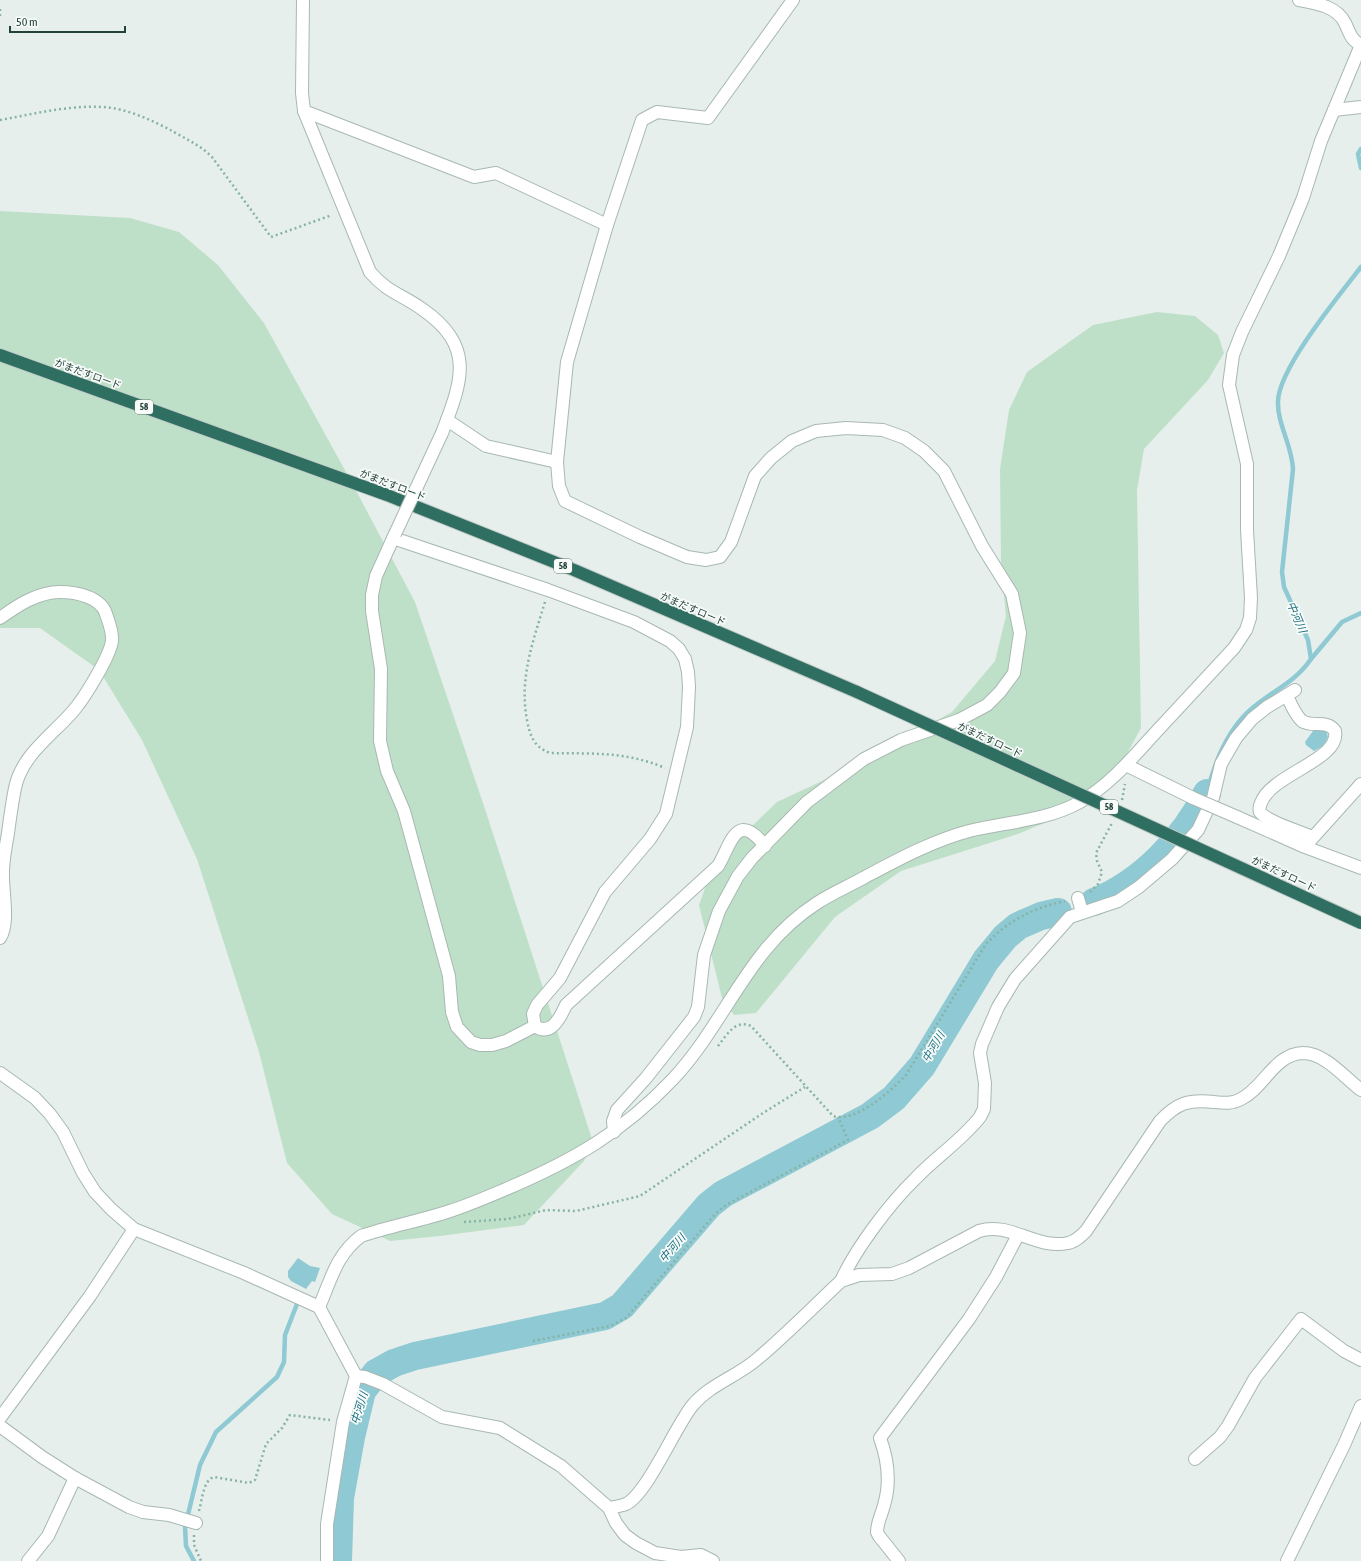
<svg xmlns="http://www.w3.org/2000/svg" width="1361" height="1561" font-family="'Asap Condensed','Noto Sans JP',sans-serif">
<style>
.green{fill:#bfe0c8}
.water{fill:#8ec9d4}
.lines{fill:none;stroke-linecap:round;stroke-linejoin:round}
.stream{stroke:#8ec9d4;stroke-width:4.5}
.river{stroke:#8ec9d4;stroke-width:28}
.minor-casing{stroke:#a8b8b2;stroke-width:14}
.highway-casing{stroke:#c2cac8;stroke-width:14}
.path{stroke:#86b3a5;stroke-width:2.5;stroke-dasharray:2 3;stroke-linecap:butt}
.minor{stroke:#fff;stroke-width:12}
.highway{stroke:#2f6f62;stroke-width:12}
.minor-bridge-casing{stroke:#a8b8b2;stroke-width:14;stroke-linecap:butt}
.highway-bridge-casing{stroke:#c2cac8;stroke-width:14;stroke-linecap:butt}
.minor-bridge{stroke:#fff;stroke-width:12}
.highway-bridge{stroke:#2f6f62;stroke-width:12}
.labels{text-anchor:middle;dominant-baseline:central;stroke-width:3.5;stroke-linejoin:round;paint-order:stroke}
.shield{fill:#f7fbf9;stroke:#637a73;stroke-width:1}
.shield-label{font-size:9px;font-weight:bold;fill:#24423a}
.street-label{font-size:10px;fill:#24423a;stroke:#f7fbf9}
.water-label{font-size:11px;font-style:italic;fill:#1c6f80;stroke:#f7fbf9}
</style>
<rect width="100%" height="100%" fill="#e6efeb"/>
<g class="green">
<path d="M0,211L130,218L179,232L218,265L264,323L352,483L415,602L485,809L593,1142L584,1161L524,1225L440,1236L390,1241L332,1214L287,1163L259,1052L197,859L142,740L99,670L40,628H0Z"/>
<path d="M1157,312L1195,316L1218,335L1224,353L1208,380L1144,449L1137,490L1141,728L1116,774L1082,807L1018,834L901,871L835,917L756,1013L734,1015L722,998L699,905L710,874L744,834L777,802L865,761L952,712L995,661L1006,616L1001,565L1000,469L1009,410L1027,372L1093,325Z"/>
</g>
<g class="water">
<path d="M1317,729L1326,730L1328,737L1323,746L1314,751L1306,745L1305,742L1313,731Z"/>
<path d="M298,1258L310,1266L320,1268L315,1282L312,1281L306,1289L291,1281L288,1277V1271Z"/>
</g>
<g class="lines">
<g class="stream">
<path d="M1361,149L1358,154L1361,168"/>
<path d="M1311,659L1342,622L1361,613"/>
<path d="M1207,793C1214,764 1225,734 1248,712C1269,692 1293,685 1311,659L1308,640L1284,587L1282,572L1293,469C1292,445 1277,424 1278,401C1279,368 1340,294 1361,267"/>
<path d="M194,1561L186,1546L185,1527L200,1465L216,1432L277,1377L284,1362L285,1335L297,1304"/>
</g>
<g class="river">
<path d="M1094,902C1142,883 1184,839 1207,793"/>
<path d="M338,1561L340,1498L351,1437L362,1391L376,1373L394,1363L415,1356L605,1316L622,1306L709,1205L723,1194L870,1116L894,1098L922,1066L986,960L1005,937L1018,926L1041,916L1058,912"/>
</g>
<g class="minor-casing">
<g id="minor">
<path d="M303,0L302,93L304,111L370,272C388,293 401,294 422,309C476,346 462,381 442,433"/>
<path d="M1299,0C1315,3 1337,6 1345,23C1350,33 1350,39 1361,45"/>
<path d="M1334,110L1361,107"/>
<path d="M304,111L474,177L496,173L607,225"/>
<path d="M447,420L486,446L557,462"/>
<path d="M395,534L376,576L372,595V611L381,669L380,741L387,771L404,811L449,976L452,1012L457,1027L471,1042L480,1045H492L506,1041L535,1026"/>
<path d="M393,538L548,590L634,622L670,641L679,649L685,659L688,672L689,687L687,727L666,814L650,839L605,892L560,978L537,1005L533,1014L535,1026C551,1037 560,1018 566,1005L718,866C731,845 736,809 765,846"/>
<path d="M0,618C18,605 38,592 60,592C76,592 101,597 106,614C109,623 113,632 112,641C110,656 85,697 74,710C53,735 22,754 15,788C12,803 10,818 8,833C6,846 3,859 3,872C2,890 10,923 0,938"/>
<path d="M1287,696C1291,704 1295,715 1302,721C1312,728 1327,719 1335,731C1341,760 1271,774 1261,803C1260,805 1259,809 1260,812C1267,822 1301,832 1313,837"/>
<path d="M1126,765L1193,798"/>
<path d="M1237,817L1305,847L1361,868"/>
<path d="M1308,843L1361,784"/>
<path d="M1078,898L1082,912"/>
<path d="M0,1073L35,1098L50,1114L63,1132L83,1173L95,1192L111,1209L134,1229L244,1273L319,1307L356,1376L343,1422L327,1524V1561"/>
<path d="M614,1132L613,1121L617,1110L646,1078L694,1017L698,1007L704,955L719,911L738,876L752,858L807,802L864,759L901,740L959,720L987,705L1000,692L1014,673L1020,633L1012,594L982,546L944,471L924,451L905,438L883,430L846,428L816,431L792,441L771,458L755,476L731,542L720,557L706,560L687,557L640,537L565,501L559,486L557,462L567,362L607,225L642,120L657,112L708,118L793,0"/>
<path d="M841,1281C856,1248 890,1203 916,1178C936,1157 962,1140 980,1117L984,1109L985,1083L980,1053L982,1044L998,1007L1015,979L1070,917L1118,901L1139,887L1172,859L1198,830L1213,798L1221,764L1236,738L1252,719L1267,707L1295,690"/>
<path d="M319,1307C331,1280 336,1255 361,1236C390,1226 420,1221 450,1211C469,1205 487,1197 506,1189C572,1161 623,1132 673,1079C727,1021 748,947 817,903C832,893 849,886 865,877C899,859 932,841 969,831C1006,822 1046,821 1080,802C1110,785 1133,757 1156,732C1182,704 1208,676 1234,648L1246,630L1250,618L1251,598L1247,530V464L1229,385L1233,355L1242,332L1279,256L1303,198L1321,141L1361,45"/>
<path d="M356,1376L365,1377L383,1384L442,1417L500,1428L561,1466L609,1508L616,1523L625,1535L636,1543L655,1553L681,1557L701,1555L713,1561"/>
<path d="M0,1418L90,1296L134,1229"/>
<path d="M0,1426L42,1457L75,1478L129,1507L143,1512L169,1515L196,1523"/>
<path d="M1195,1459L1220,1437L1228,1426L1255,1378L1301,1319L1344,1351L1361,1360"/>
<path d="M609,1508C614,1507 621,1506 626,1504C647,1494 675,1427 692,1406C709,1385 736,1377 756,1360C786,1335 813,1307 841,1281L859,1275L892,1274L909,1268L979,1231C1009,1221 1037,1250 1068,1243C1075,1242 1081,1236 1086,1231L1160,1121C1177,1103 1189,1099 1214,1102C1224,1103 1232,1104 1241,1099C1264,1088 1274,1054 1303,1053C1325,1053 1344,1077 1361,1090"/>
<path d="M28,1561L48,1536L75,1478"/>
<path d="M899,1561L879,1536L877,1532C877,1522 882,1514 884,1505C891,1482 888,1460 880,1438L969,1319L996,1277L1018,1235"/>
<path d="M1287,1561L1344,1445L1361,1406"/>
</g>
</g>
<g class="highway-casing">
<path id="highway" d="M0,355L387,495L574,570L857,692"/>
</g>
<g class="path">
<path d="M0,9V19"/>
<path d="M0,120C34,114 68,105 103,107C126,108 154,121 174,132C188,140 201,146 212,157L271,237L332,215"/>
<path d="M545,602C533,641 519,679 527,720C530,736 534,747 550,753C593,754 625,751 665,768"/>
<path d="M1122,800L1125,784"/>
<path d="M1090,892L1098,884L1102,872L1097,861L1096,853L1112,823"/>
<path d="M718,1046C727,1035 735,1019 751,1026L833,1116C856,1123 891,1091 906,1075L986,944C1009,920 1033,908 1065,901"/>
<path d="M464,1222L508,1219L546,1210L576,1211L640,1196L763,1113L805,1087"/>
<path d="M533,1341L610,1326L626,1318L716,1213L726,1205L848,1140L838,1117"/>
<path d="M199,1511C202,1501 203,1480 214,1477L249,1483L255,1480L266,1444L282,1428L290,1415L330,1420"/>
<path d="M194,1535V1545L201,1561"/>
</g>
<use href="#minor" class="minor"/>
<use href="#highway" class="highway"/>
<g class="minor-bridge-casing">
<g id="minor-bridge">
<path d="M395,534L442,433"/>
<path d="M1193,798L1237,817"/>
</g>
</g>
<g class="highway-bridge-casing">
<path id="highway-bridge" d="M857,692L1361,923"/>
</g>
<use href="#minor-bridge" class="minor-bridge"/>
<use href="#highway-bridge" class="highway-bridge"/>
</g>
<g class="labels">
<g class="shield">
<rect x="135" y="400" width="18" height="14" rx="3"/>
<rect x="554" y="559" width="18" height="14" rx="3"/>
<rect x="1100" y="800" width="18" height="14" rx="3"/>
</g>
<g class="shield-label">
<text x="144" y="407">58</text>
<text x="563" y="566">58</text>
<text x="1109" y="807">58</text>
</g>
<g class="street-label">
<text transform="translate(88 374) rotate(20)">がまだすロード</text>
<text transform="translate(393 485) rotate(21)">がまだすロード</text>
<text transform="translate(693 609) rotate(23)">がまだすロード</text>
<text transform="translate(990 740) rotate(25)">がまだすロード</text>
<text transform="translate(1284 874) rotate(25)">がまだすロード</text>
</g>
<g class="water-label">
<text transform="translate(1297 617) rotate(66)">中河川</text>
<text transform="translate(933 1047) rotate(-59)">中河川</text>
<text transform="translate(672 1248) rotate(-49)">中河川</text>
<text transform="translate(359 1408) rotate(-73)">中河川</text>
</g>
</g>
<path d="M10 26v6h115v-6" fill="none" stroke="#24423a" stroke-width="2"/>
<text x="16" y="26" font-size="12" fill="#24423a" stroke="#f7fbf9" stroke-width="3" paint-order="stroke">50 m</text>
</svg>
